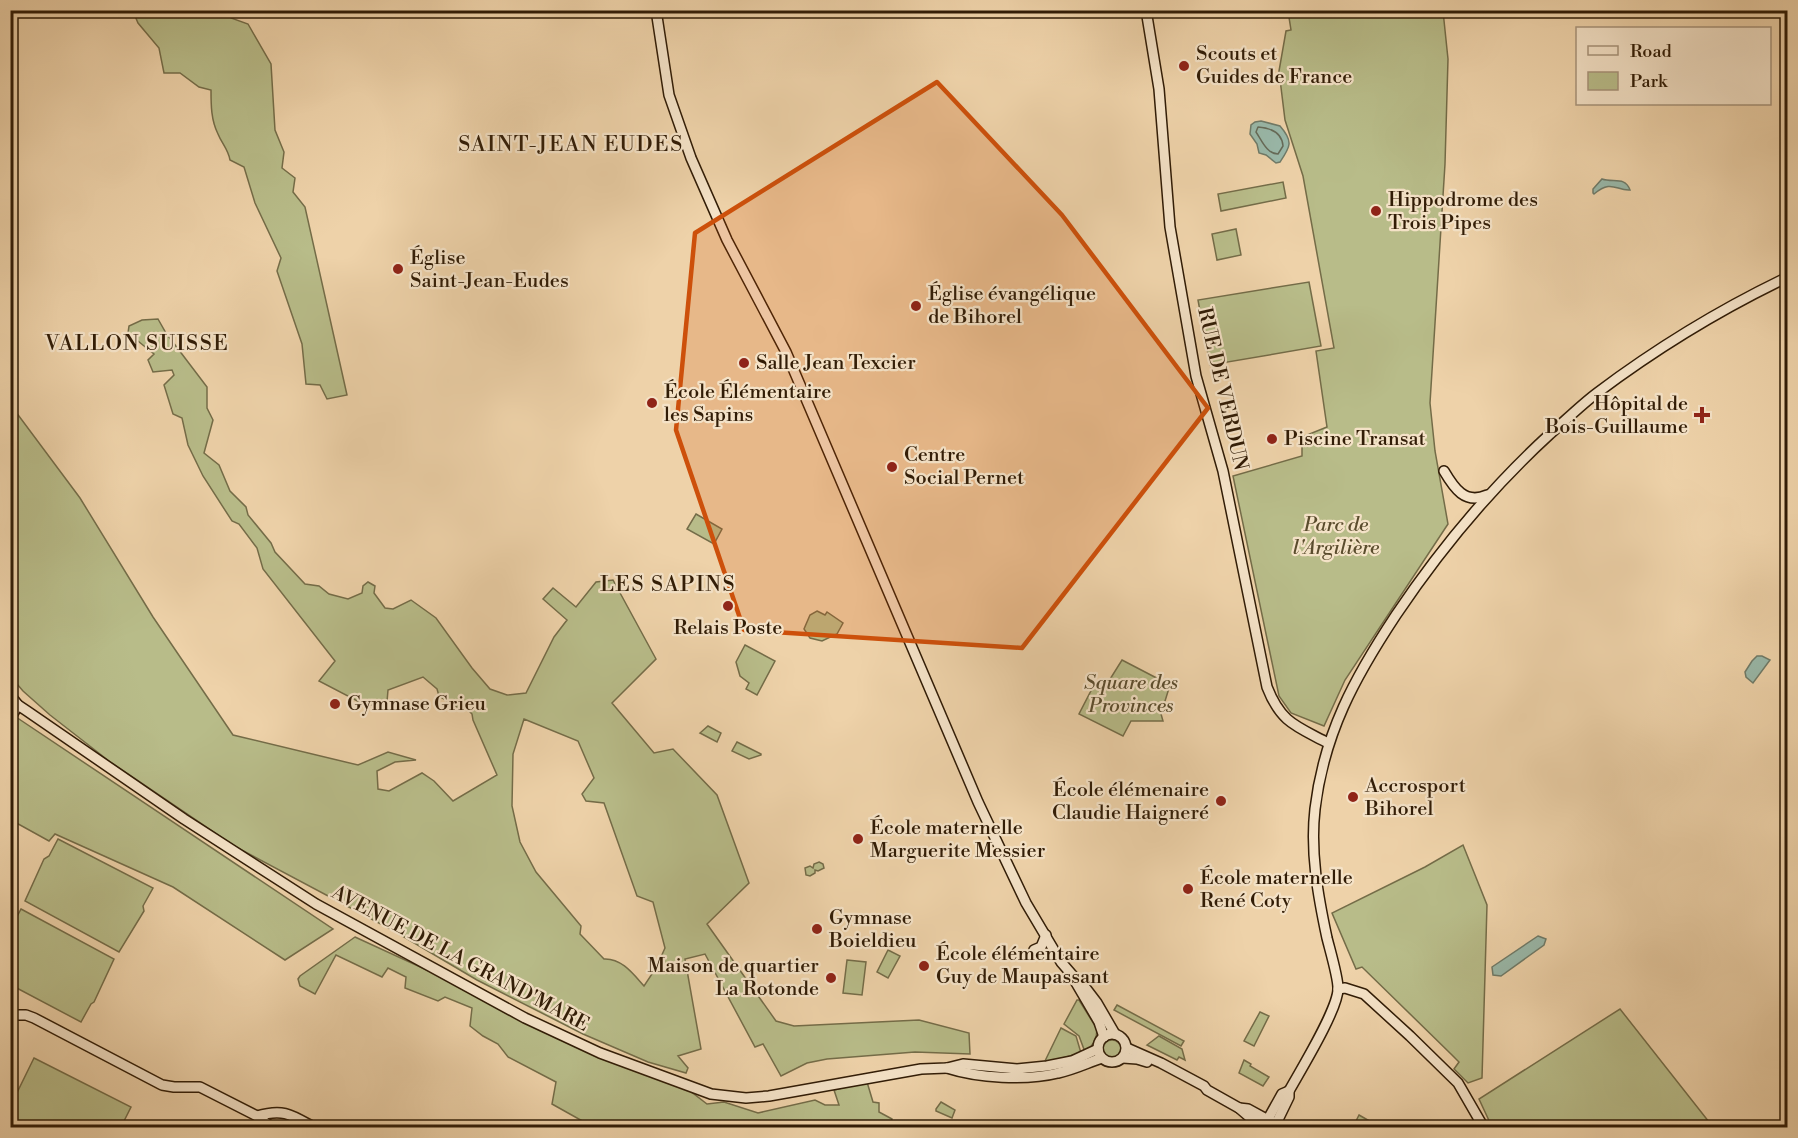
<svg xmlns="http://www.w3.org/2000/svg" width="1798" height="1138" font-family="'Libre Bodoni',serif">
<style>
.green{fill:#b8bc89;stroke:#746c48;stroke-width:1.5;fill-rule:evenodd}
.water{fill:#99b8a9;stroke:#6f7a68;stroke-width:1.5}
.lines{fill:none;stroke-linecap:round;stroke-linejoin:round}
.shore{stroke:#656a58;stroke-width:1.5}
.secondary-casing{stroke:#311c06;stroke-width:12}
.secondary{stroke:#f4e2c7;stroke-width:9}
.marked{fill:#cd500b;fill-opacity:0.2;stroke:#cd500b;stroke-width:4.5;stroke-linejoin:round}
.poi-dot{fill:#8f2418;stroke:#f4e2c7;stroke-width:2}
.labels{text-anchor:middle;dominant-baseline:central;stroke-width:4.5;stroke-linejoin:round;paint-order:stroke}
.poi-label{font-size:20px;fill:#311c06;stroke:#f4e2c7;text-anchor:start}
.street-label{font-size:20px;fill:#311c06;stroke:#f4e2c7}
.park-label{font-size:20px;font-style:italic;fill:#5a4c2d;stroke:#f4e2c7}
.neighbourhood-label{font-size:21px;letter-spacing:1.5px;fill:#311c06;stroke:#f4e2c7}
</style>
<rect width="100%" height="100%" fill="#eed2a9"/>
<filter id="stains"><feTurbulence type="fractalNoise" baseFrequency=".00333" numOctaves="4"/><feColorMatrix values="0 0 0 0 .2 0 0 0 0 .09 0 0 0 0 .02 0 0 0 .5 -.17"/></filter>
<radialGradient id="worn" r=".72"><stop offset=".6" stop-color="#630" stop-opacity="0"/><stop offset="1" stop-color="#630" stop-opacity=".3"/></radialGradient>
<g class="green">
<path d="M133,11H228L231,18L248,24L271,64L275,130L284,152L282,168L295,178L293,192L305,207L347,395L327,399L320,385L306,384L302,344L277,271L281,258L255,203L244,167L230,160C228,149 222,144 218,134C211,120 211,105 211,90L199,87L180,73H164L159,48L138,23Z"/>
<path d="M1288,11H1443L1448,59L1445,164L1430,403L1435,451L1448,524L1345,680L1324,726L1291,713L1279,696L1233,476L1302,456V437L1327,427L1316,351L1334,348L1303,176L1285,120L1279,71L1286,31L1291,30Z"/>
<path d="M1283,182L1286,198L1221,211L1218,194Z"/>
<path d="M1236,229L1241,255L1217,260L1212,234Z"/>
<path d="M1309,282L1321,346L1210,365L1198,300Z"/>
<path d="M158,319L166,333L207,387V408L213,420L204,453L219,465L230,491L246,507L248,515L271,543L275,552L305,584L319,586L329,594L348,599L362,593L363,586L368,582L375,586L374,593L385,608L393,609L411,600L436,618L472,668L490,689L507,695L526,693L554,637L567,620L543,599L553,588L576,607L596,582L613,580L656,659L612,703L654,753L673,749L717,795L749,883L707,924L776,1021L794,1026L919,1020L969,1033L970,1054L915,1052L827,1059L807,1063L781,1076L763,1044L755,1047L705,954L685,959L701,1049L678,1056L688,1068L686,1073L648,1062L583,1034L477,980L394,931L236,847L109,761L50,715L23,691L11,677L10,404L80,498L153,617L233,735L358,765L388,752L416,760L395,762L377,771L378,789L389,791L422,773L434,781L453,801L497,775L473,720L472,714L467,709L463,711L439,696L437,689L423,677L388,690L387,702L367,706L319,681L335,661L263,569L257,548L239,524L232,521L203,476L188,445L182,418L173,414L164,385L174,375L172,370L153,372L148,360L154,354L128,333L129,326L142,320ZM524,719L578,741L594,778L582,794L586,801L604,803L637,896L653,902L665,948L656,968L644,986C634,975 622,958 604,959L580,934L581,926L536,872L520,842L512,806L513,754Z"/>
<path d="M696,514L722,529L714,544L687,529Z"/>
<path d="M817,611L825,615L827,612L843,623L837,634L822,641L810,638L804,629L810,615Z"/>
<path d="M745,645L775,661L757,695L746,689L749,683L740,676L736,662Z"/>
<path d="M1122,660L1170,685L1161,714L1163,721H1131L1123,736L1079,714L1094,685L1107,684Z"/>
<path d="M10,713L333,929L285,960L173,887L55,834L49,841L11,820Z"/>
<path d="M708,726L721,733L717,742L700,733Z"/>
<path d="M737,742L761,754V755L749,759L732,751Z"/>
<path d="M58,839L153,888L143,906L144,911L119,952L25,901L44,859L49,856Z"/>
<path d="M1463,845L1487,905L1482,1078L1468,1083L1454,1069L1459,1062L1452,1055L1362,967L1356,969L1332,913L1425,867Z"/>
<path d="M819,862L823,864L824,868L818,871L815,870V873L810,876L806,875L805,868L810,866L813,868L814,864Z"/>
<path d="M21,909L114,959L94,1002L91,1004L81,1022L11,985V928Z"/>
<path d="M355,937L690,1091L707,1104L724,1102L758,1113L815,1100L825,1105H839L834,1090L867,1082L873,1102L879,1103V1112L892,1119L890,1128L593,1127L552,1104L556,1082L508,1057L498,1044L483,1036L470,1026L472,1008L445,997L438,1001L405,988L406,977L388,968L382,977L336,955L315,994L300,986L298,979L300,976Z"/>
<path d="M888,950L900,956L888,978L877,972Z"/>
<path d="M847,960L866,962L862,995L843,993Z"/>
<path d="M1077,1000H1079L1097,1029C1097,1039 1092,1047 1085,1052L1079,1036L1064,1024Z"/>
<path d="M1117,1005L1184,1041L1181,1046L1114,1010Z"/>
<path d="M1620,1009L1713,1127H1492L1479,1099Z"/>
<path d="M1260,1012L1269,1016L1254,1046L1244,1041Z"/>
<path d="M1061,1028L1076,1036L1081,1053L1044,1063Z"/>
<path d="M1159,1036L1182,1049L1185,1060L1179,1057L1177,1060L1147,1045Z"/>
<circle cx="1112" cy="1049" r="9"/>
<path d="M34,1058L131,1107L121,1127H23L11,1121V1105Z"/>
<path d="M1244,1060L1251,1064L1250,1066L1269,1077L1263,1086L1239,1073Z"/>
<path d="M941,1102L955,1110L952,1118L936,1111V1109Z"/>
<path d="M1359,1115L1380,1127H1353Z"/>
</g>
<g class="water">
<path d="M1261,121L1280,126C1294,142 1290,147 1280,162L1276,163L1266,155L1259,153L1257,144L1250,134L1251,125L1255,122Z"/>
<path d="M1602,179C1613,183 1625,176 1630,190C1616,191 1612,179 1594,194L1593,193V189Z"/>
<path d="M1757,656H1762L1770,660L1753,683L1746,677L1745,672L1752,661Z"/>
<path d="M1538,936L1546,939L1544,945L1501,976L1493,975L1492,967Z"/>
</g>
<g class="lines">
<path class="shore" d="M1258,127C1271,128 1282,132 1283,146L1278,154C1267,154 1262,141 1256,132Z"/>
<g class="secondary-casing">
<g id="secondary">
<path d="M656,10L669,95L691,158L727,240L786,352L978,802L1026,903L1061,962L1074,977L1081,982L1097,1003L1115,1034"/>
<path d="M1146,10L1159,89L1170,227L1196,376L1223,471L1267,687C1281,723 1296,726 1328,743"/>
<path d="M1444,471C1454,488 1465,505 1487,495"/>
<path d="M10,695L18,705L27,711L184,819L316,904L525,1018L600,1053L711,1094L746,1098L769,1096L921,1069L947,1068L963,1064L1017,1069L1047,1066L1072,1061L1098,1049"/>
<path d="M10,719L18,705"/>
<path d="M1034,950L1041,947L1046,935"/>
<path d="M1075,981L1099,1022L1104,1037"/>
<path d="M1338,989L1345,988L1364,994L1410,1036L1458,1083L1484,1128"/>
<path d="M10,1015H26L34,1018L162,1085L174,1087H200L257,1116L273,1128"/>
<circle cx="1112" cy="1048" r="14"/>
<path d="M1127,1048L1161,1063L1204,1086L1207,1090L1239,1108L1253,1120L1266,1128"/>
<path d="M1123,1058L1137,1059L1147,1062"/>
<path d="M947,1068C978,1078 1026,1081 1058,1073C1073,1070 1087,1063 1102,1058"/>
<path d="M1239,1108L1248,1109L1272,1122"/>
<path d="M257,1116C284,1108 292,1115 315,1128"/>
<path d="M1263,1128L1282,1094L1289,1091"/>
<path d="M1274,1128L1289,1097V1091C1300,1071 1339,1008 1338,988C1338,977 1330,950 1327,938C1318,896 1310,852 1315,809C1324,733 1355,677 1396,615C1441,548 1491,488 1550,434C1566,420 1581,405 1597,393C1657,348 1721,309 1788,277"/>
</g>
</g>
<use href="#secondary" class="secondary"/>
</g>
<path class="marked" d="M937,82L1062,215L1208,408L1022,648L744,630L676,430L695,233Z"/>
<g class="poi-dot">
<circle cx="1184" cy="66" r="6"/>
<circle cx="1376" cy="211" r="6"/>
<circle cx="398" cy="269" r="6"/>
<circle cx="916" cy="306" r="6"/>
<circle cx="744" cy="363" r="6"/>
<circle cx="652" cy="403" r="6"/>
<path d="M1699 406h6v6h6v6h-6v6h-6v-6h-6v-6h6z"/>
<circle cx="1272" cy="439" r="6"/>
<circle cx="892" cy="467" r="6"/>
<circle cx="728" cy="606" r="6"/>
<circle cx="335" cy="704" r="6"/>
<circle cx="1353" cy="797" r="6"/>
<circle cx="1221" cy="801" r="6"/>
<circle cx="858" cy="839" r="6"/>
<circle cx="1188" cy="889" r="6"/>
<circle cx="817" cy="929" r="6"/>
<circle cx="924" cy="966" r="6"/>
<circle cx="831" cy="978" r="6"/>
</g>
<g class="labels">
<g class="poi-label">
<text x="1196" y="54">Scouts et<tspan x="1196" dy="23">Guides de France</tspan></text>
<text x="1388" y="200">Hippodrome des<tspan x="1388" dy="23">Trois Pipes</tspan></text>
<text x="410" y="258">Église<tspan x="410" dy="23">Saint-Jean-Eudes</tspan></text>
<text x="928" y="294">Église évangélique<tspan x="928" dy="23">de Bihorel</tspan></text>
<text x="756" y="363">Salle Jean Texcier</text>
<text x="664" y="392">École Élémentaire<tspan x="664" dy="23">les Sapins</tspan></text>
<text x="1688" y="404" text-anchor="end">Hôpital de<tspan x="1688" dy="23">Bois-Guillaume</tspan></text>
<text x="1284" y="439">Piscine Transat</text>
<text x="904" y="455">Centre<tspan x="904" dy="23">Social Pernet</tspan></text>
<text x="728" y="628" text-anchor="middle">Relais Poste</text>
<text x="347" y="704">Gymnase Grieu</text>
<text x="1365" y="786">Accrosport<tspan x="1365" dy="23">Bihorel</tspan></text>
<text x="1209" y="790" text-anchor="end">École élémenaire<tspan x="1209" dy="23">Claudie Haigneré</tspan></text>
<text x="870" y="828">École maternelle<tspan x="870" dy="23">Marguerite Messier</tspan></text>
<text x="1200" y="878">École maternelle<tspan x="1200" dy="23">René Coty</tspan></text>
<text x="829" y="918">Gymnase<tspan x="829" dy="23">Boieldieu</tspan></text>
<text x="936" y="954">École élémentaire<tspan x="936" dy="23">Guy de Maupassant</tspan></text>
<text x="819" y="966" text-anchor="end">Maison de quartier<tspan x="819" dy="23">La Rotonde</tspan></text>
</g>
<g class="street-label">
<text transform="translate(1222 389) rotate(77)">RUE DE VERDUN</text>
<text transform="translate(460 959) rotate(28)">AVENUE DE LA GRAND'MARE</text>
</g>
<g class="park-label">
<text x="1336" y="525">Parc de<tspan x="1336" dy="23">l'Argilière</tspan></text>
<text x="1131" y="683">Square des<tspan x="1131" dy="23">Provinces</tspan></text>
</g>
<g class="neighbourhood-label">
<text x="571" y="145">SAINT-JEAN EUDES</text>
<text x="137" y="344">VALLON SUISSE</text>
<text x="668" y="585">LES SAPINS</text>
</g>
</g>
<rect width="1798" height="1138" fill="none" stroke="#eed2a9" stroke-width="36"/>
<rect x="12" y="12" width="1774" height="1114" fill="none" stroke="#311c06" stroke-width="3"/>
<rect x="18" y="18" width="1762" height="1102" fill="none" stroke="#311c06" stroke-width="1.5"/>
<rect x="1576" y="27" width="195" height="78" fill="#f4e2c7" stroke="#a6937a" stroke-width="1.5"/>
<rect x="1588" y="46" width="30" height="9" fill="#f4e2c7" stroke="#a6937a" stroke-width="1.5"/>
<text x="1630" y="57" font-size="18" fill="#311c06">Road</text>
<rect x="1588" y="72" width="30" height="18" fill="#b8bc89" stroke="#a6937a" stroke-width="1.5"/>
<text x="1630" y="87" font-size="18" fill="#311c06">Park</text>
<rect width="100%" height="100%" filter="url(#stains)"/>
<rect width="100%" height="100%" fill="url(#worn)"/>
</svg>
